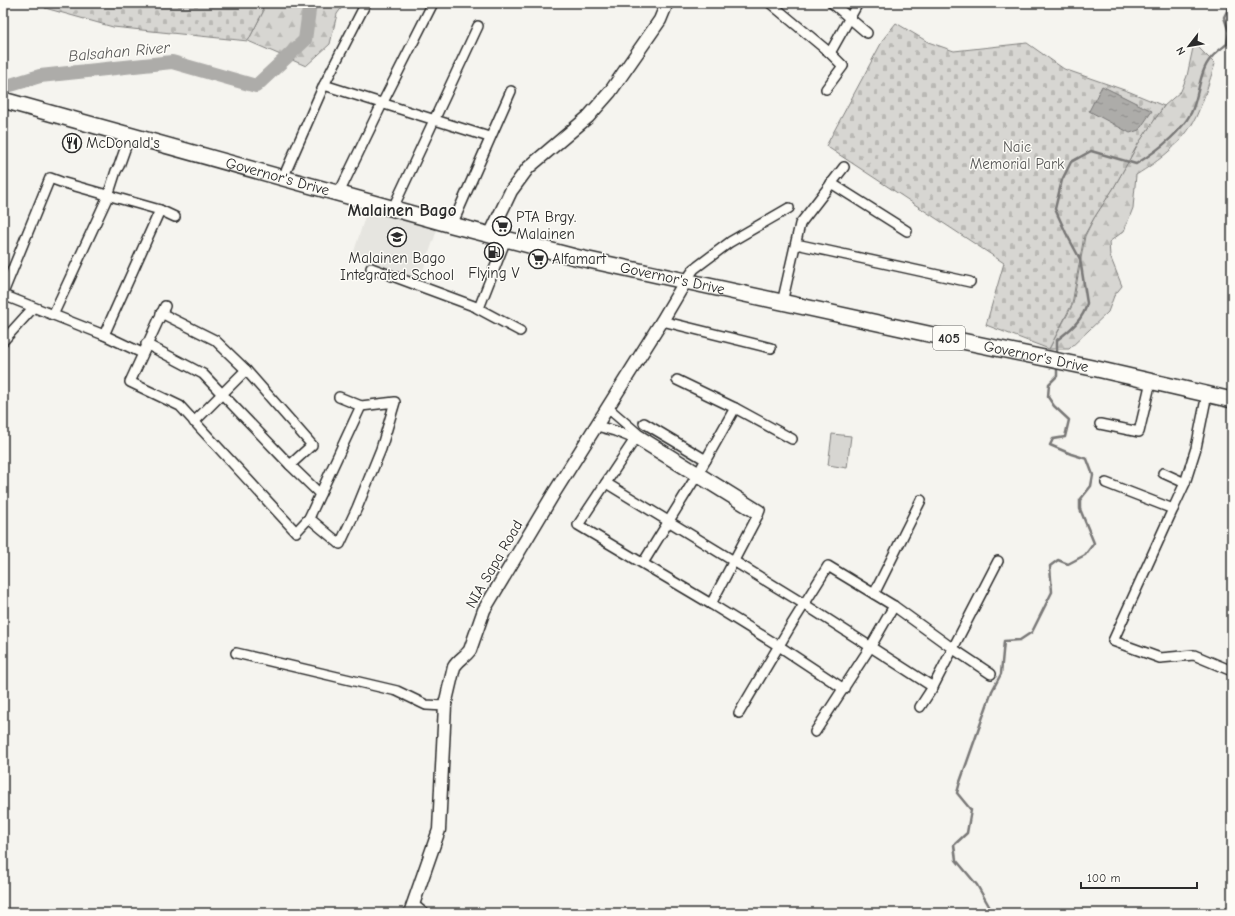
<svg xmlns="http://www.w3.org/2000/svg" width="1235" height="916" font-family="'Comic Neue',sans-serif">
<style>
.built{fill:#e6e5e0}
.grass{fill:#d7d6d2;stroke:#81807e}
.forest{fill:url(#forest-firs);stroke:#81807e}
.cemetery{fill:url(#cemetery-stones);stroke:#81807e}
.water{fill:url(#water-ripples);stroke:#797877}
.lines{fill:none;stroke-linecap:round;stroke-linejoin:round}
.stream{stroke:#797877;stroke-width:2.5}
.river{stroke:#adaca9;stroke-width:14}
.minor-casing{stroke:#2b2b2b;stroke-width:12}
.tertiary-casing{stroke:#2b2b2b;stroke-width:15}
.primary-casing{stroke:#2b2b2b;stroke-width:18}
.minor{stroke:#fdfcf7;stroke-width:9}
.tertiary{stroke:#fdfcf7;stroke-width:12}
.primary{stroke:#fdfcf7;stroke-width:15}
.labels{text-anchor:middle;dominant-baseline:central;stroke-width:3;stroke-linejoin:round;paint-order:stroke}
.shield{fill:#fdfcf7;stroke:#6a6a68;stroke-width:1}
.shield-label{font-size:14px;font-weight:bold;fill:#2b2b2b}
.poi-label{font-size:15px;fill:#2b2b2b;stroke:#fdfcf7;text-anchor:start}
.park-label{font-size:15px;fill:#565655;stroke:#fdfcf7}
.street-label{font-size:15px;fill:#2b2b2b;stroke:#fdfcf7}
.water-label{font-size:16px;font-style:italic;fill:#585857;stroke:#fdfcf7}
.quarter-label{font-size:17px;font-weight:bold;fill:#2b2b2b;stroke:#fdfcf7}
</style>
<defs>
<pattern id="forest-firs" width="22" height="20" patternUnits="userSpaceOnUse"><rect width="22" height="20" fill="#d7d6d2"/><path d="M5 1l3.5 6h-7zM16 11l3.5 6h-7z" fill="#b9b8b4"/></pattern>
<pattern id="cemetery-stones" width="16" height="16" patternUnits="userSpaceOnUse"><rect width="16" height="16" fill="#d7d6d2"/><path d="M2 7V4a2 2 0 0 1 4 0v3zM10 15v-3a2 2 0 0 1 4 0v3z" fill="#b9b8b4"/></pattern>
<pattern id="water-ripples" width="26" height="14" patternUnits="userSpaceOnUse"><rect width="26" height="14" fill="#adaca9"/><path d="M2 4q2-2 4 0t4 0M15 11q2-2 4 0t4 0" fill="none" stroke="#8d8c8a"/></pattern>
</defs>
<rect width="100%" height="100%" fill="#f5f4ef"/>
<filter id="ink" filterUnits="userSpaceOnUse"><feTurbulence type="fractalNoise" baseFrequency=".025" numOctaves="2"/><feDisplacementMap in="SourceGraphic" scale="8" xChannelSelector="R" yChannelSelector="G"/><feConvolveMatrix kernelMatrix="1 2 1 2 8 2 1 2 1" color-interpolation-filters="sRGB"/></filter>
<g filter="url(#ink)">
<path class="built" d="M369,204L438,227L419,282L352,258Z"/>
<path class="grass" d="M832,434L851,436L847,468L828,465Z"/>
<g class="forest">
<path d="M262,3H345L337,14L330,44L306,66L248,41L263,12Z"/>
<path d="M1194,43L1215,64C1209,82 1204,100 1196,117C1184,142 1159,161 1136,175L1133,208L1124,231L1109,242L1110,256L1122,286L1114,296L1108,312L1069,349H1049L1073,304L1085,236L1094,218L1113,189L1138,144L1164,106L1181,91L1187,76Z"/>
</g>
<g class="cemetery">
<path d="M46,3H262L263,12L248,41L113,27L45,8Z"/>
<path d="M896,23L928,42L954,51L1027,43L1064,69L1130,92L1164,106L1138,144L1113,189L1094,218L1084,236L1072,304L1049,349L986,325L1004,263L826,146L884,38Z"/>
</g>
<path class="water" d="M1102,86L1152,111L1139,130L1130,133L1089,111Z"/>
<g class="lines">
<g class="stream">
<path d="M1057,356V340C1069,331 1084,319 1087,303L1080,259L1066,233L1055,209L1062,180L1071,162L1091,151L1136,164C1157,151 1179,135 1191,113C1199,97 1199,71 1211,58C1216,52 1222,48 1227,44L1229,32L1224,17L1231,3"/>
<path d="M993,913L977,885L956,860L954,845L967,833L971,810L957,793L960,782L992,691L1001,674L1004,641L1020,640L1032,632L1052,592L1050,566L1058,560L1068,564L1085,555L1094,543L1080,509V500L1091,486L1093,475L1087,459L1071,454L1050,445L1053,439L1065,437L1069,420L1054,406L1048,397L1049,384L1057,376V367"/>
</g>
<path class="river" d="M3,92L4,87L40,76L172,62L256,86L305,40L310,3"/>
<g class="minor-casing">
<g id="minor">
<path d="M770,3L830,53L858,3"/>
<path d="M832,3L867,33"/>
<path d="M324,85L489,137"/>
<path d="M826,89L843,66L830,53"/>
<path d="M283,178L324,85L366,3"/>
<path d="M831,183L907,231"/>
<path d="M339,193L382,104L433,3"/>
<path d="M393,208L478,26"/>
<path d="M452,225L511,91"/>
<path d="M796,244L970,282"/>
<path d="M371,268L479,308L506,239"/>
<path d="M685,282L694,269L730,242L789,208"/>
<path d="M3,293L50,178L61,182L160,210L175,217"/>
<path d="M3,295L104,335L142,353"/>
<path d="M782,303L800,224L844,167"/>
<path d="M165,306L130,382L180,406L296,532L309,518L361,406"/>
<path d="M477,308L520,331"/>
<path d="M161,313L215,340L246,370L312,445L290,465"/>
<path d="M53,315L108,196L116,171L119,166L130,135"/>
<path d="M662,321L771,348"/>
<path d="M104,335L160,210"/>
<path d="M3,341L33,308"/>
<path d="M146,344L203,374L290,465L320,494"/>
<path d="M608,408L638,434L760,510L758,515L635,439L638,434"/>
<path d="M735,408L792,439"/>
<path d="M194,422L246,370"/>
<path d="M644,423L706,460"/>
<path d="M1100,424L1139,432L1151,381"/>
<path d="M597,426L615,431L635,439L578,525L711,604L758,515"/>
<path d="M1163,473L1185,483"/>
<path d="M606,483L804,604L933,687"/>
<path d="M1106,483L1173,509L1185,483L1196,448L1207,394"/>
<path d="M1173,509L1113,641L1160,658L1194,655L1232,671"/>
<path d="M309,518L340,544L357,508L381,449L395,402L361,406L339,397"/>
<path d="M643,563L699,472L735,408L677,380"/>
<path d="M874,594L921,500"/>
<path d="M711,604L779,646L844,689"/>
<path d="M236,653L397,691L426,705L445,706"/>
<path d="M920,707L933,687L998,561"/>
<path d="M739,713L790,627L828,566L894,606L952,648L991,674"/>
<path d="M815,732L871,646L894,606"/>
<path d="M413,904L424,913"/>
</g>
</g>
<g class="tertiary-casing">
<g id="tertiary">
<path d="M490,235L511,191L528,168L588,117L610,92L660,20L667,3"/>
<path d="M410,913L439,830L445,705L454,667C458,660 465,657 470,650L484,610L554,493L662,321L685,282"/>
</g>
</g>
<g class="primary-casing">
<g id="primary">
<path id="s1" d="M3,100L452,225L575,257L933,335L1097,369L1232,400"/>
</g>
</g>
<use href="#minor" class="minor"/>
<use href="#tertiary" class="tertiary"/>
<use href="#primary" class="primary"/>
</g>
</g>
<defs>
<g id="restaurant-ring" transform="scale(1)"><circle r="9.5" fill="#fdfcf7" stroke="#2b2b2b" stroke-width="1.5"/><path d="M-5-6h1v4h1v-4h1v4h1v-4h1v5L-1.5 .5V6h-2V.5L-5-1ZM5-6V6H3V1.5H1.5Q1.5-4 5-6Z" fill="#2b2b2b"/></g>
<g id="supermarket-ring" transform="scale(1)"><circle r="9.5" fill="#fdfcf7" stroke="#2b2b2b" stroke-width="1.5"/><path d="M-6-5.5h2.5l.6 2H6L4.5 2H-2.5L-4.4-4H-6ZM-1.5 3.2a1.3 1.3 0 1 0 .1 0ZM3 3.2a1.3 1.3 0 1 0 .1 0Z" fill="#2b2b2b"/></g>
<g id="school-ring" transform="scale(1)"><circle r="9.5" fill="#fdfcf7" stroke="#2b2b2b" stroke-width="1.5"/><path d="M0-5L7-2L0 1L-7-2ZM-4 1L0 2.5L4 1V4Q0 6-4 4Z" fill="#2b2b2b"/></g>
<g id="fuel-ring" transform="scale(1)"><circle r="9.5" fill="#fdfcf7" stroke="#2b2b2b" stroke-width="1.5"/><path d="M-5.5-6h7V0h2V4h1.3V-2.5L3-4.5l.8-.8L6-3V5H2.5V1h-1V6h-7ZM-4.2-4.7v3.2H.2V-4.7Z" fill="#2b2b2b"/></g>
</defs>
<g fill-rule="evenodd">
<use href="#restaurant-ring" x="72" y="143"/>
<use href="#supermarket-ring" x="502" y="226"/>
<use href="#school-ring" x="397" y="237"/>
<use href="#fuel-ring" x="494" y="252"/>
<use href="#supermarket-ring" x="538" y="259"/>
</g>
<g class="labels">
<rect class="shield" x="933" y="326" width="32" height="24" rx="3"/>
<g class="shield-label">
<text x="949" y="338">405</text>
</g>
<g class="poi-label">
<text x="86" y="143">McDonald's</text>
<text x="516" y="217">PTA Brgy.<tspan x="516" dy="17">Malainen</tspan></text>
<text x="397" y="258" text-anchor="middle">Malainen Bago<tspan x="397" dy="17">Integrated School</tspan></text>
<text x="552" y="259">Alfamart</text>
<text x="494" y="273" text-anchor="middle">Flying V</text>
</g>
<g class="park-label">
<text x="1017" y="147">Naic<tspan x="1017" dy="17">Memorial Park</tspan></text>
</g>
<g class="street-label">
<text stroke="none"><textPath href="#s1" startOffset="285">Governor's Drive</textPath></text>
<text stroke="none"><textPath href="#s1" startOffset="693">Governor's Drive</textPath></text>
<text stroke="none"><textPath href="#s1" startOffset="1065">Governor's Drive</textPath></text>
<text transform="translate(494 564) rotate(-60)">NIA Sapa Road</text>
</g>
<g class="water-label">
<text transform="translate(119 52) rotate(-5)">Balsahan River</text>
</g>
<g class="quarter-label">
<text x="402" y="210">Malainen Bago</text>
</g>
</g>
<rect width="1235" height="916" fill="none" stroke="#fdfcf7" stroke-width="16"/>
<rect x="8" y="8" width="1219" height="900" fill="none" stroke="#2b2b2b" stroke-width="1.5" filter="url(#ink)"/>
<g transform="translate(1189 46) rotate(239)" stroke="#fdfcf7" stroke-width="3" paint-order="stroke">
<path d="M0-3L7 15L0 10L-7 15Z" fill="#2b2b2b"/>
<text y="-6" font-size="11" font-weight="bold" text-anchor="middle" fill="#2b2b2b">N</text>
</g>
<path d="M1081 882v6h116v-6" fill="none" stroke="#2b2b2b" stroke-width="2"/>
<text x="1087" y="882" font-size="12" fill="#2b2b2b" stroke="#fdfcf7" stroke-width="3" paint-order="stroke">100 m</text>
</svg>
